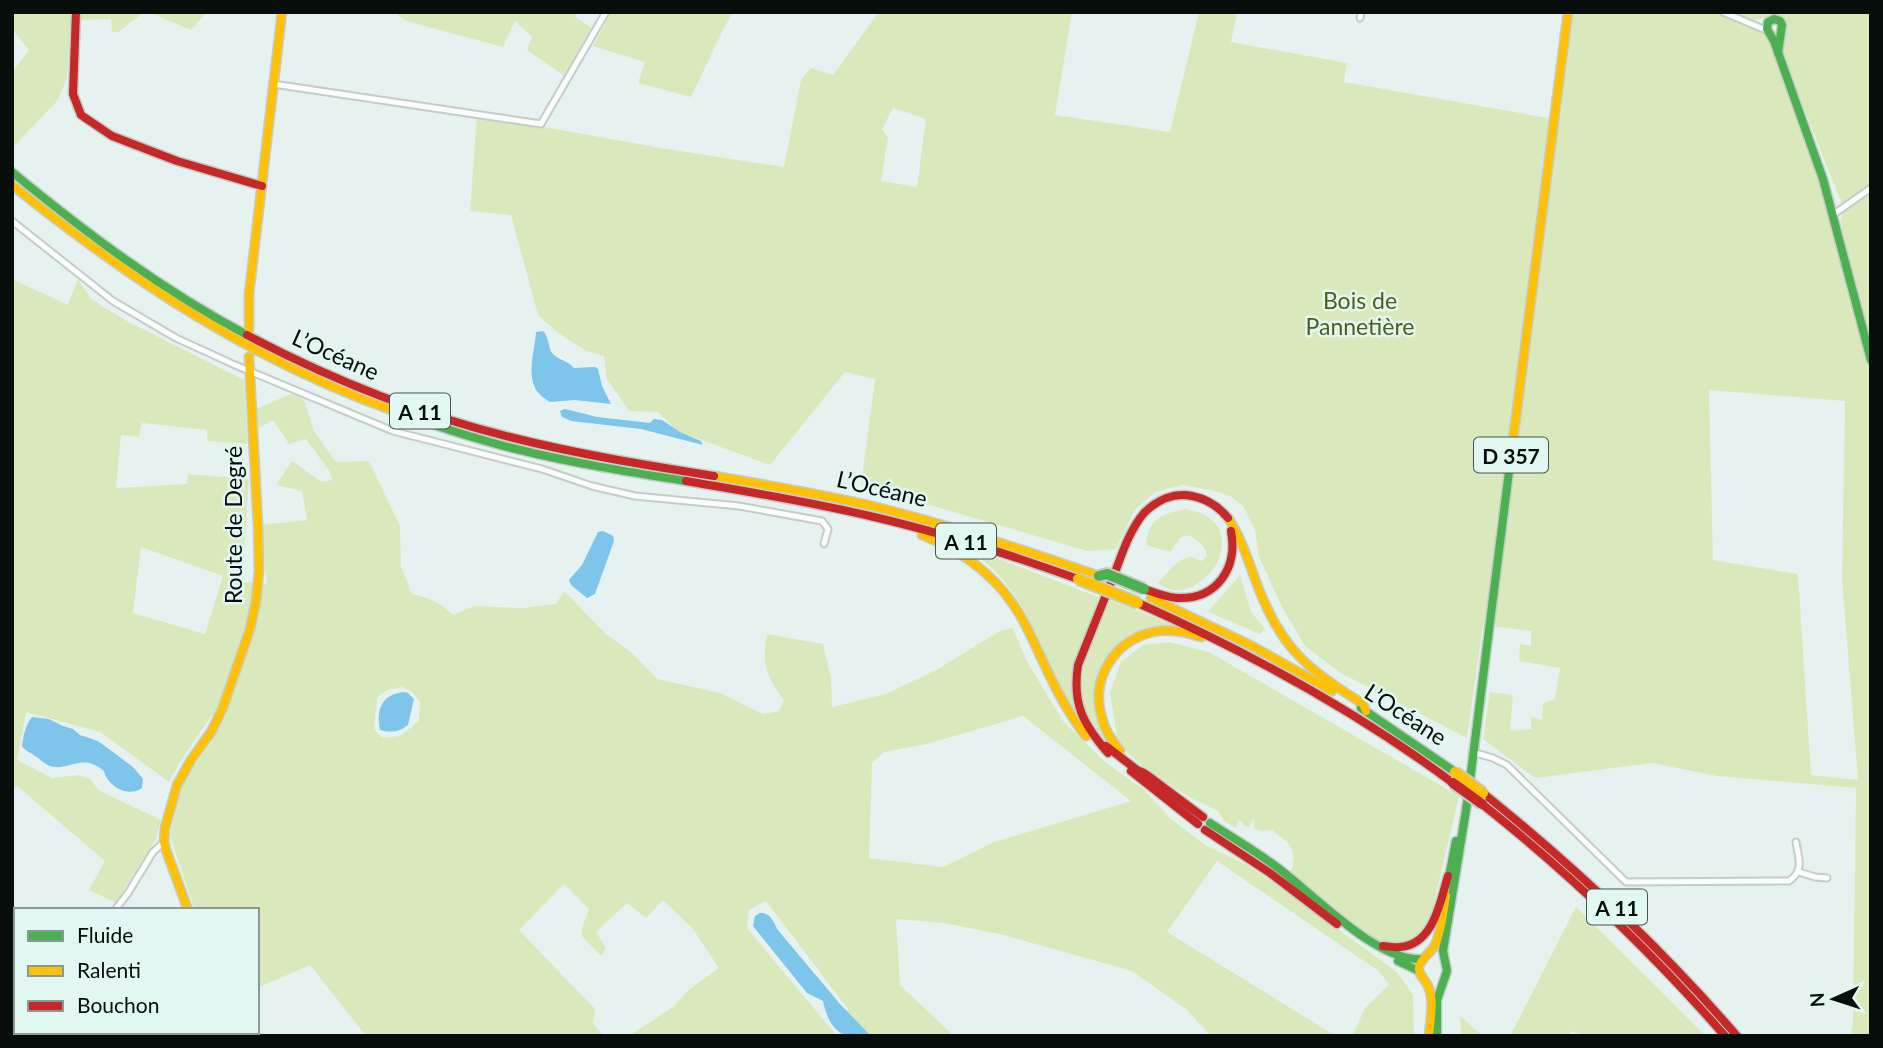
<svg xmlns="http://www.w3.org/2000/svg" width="1883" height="1048" font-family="Lato,sans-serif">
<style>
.green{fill:#dae9bc;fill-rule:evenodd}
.water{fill:#7ec5ec}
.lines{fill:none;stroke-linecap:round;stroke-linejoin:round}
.street-casing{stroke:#c3cdca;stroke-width:9}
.fast-casing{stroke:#c3cdca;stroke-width:11}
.slow-casing{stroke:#c3cdca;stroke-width:11}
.jam-casing{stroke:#c3cdca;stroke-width:11}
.street{stroke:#fbfdfd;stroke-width:5}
.fast{stroke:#4caf50;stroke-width:8}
.slow{stroke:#ffc107;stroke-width:8}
.jam{stroke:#c62828;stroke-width:8}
.fast-bridge-casing{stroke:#c3cdca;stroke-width:14;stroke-linecap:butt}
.slow-bridge-casing{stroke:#c3cdca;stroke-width:14;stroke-linecap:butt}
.jam-bridge-casing{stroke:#c3cdca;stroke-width:14;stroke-linecap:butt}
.fast-bridge{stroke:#4caf50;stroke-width:10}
.slow-bridge{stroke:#ffc107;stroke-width:10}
.jam-bridge{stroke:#c62828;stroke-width:10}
.labels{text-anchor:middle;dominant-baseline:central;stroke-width:5;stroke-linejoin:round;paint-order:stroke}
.shield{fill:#e1f7f1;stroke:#485350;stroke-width:2}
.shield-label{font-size:21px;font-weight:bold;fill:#060d0b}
.park-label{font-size:23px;fill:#515d1a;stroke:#e1f7f1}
.street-label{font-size:23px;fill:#060d0b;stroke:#e1f7f1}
</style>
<rect width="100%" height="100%" fill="#e6f2ef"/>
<g class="green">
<path d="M12,12H71L67,79L57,101L13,147L12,69L14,70L29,50L12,29Z"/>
<path d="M81,12H144L118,32H112L111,19L80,20Z"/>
<path d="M148,12H207L191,30Z"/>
<path d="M393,12H578L575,17L595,30L566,77L527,50L532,37L515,21L503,47L406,21Z"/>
<path d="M611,12H733L722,32L691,97L638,83L645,62L593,46Z"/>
<path d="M879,12H1072L1055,115L1170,132L1199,12H1237L1231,42L1347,63L1344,82L1560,120L1573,12H1716L1760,29L1776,41V34L1780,32L1776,19V12H1871V344L1842,230L1841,219L1844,209L1783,56L1817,173L1871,368V1036H1851L1853,1021L1856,788L1717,776L1652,763L1535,778L1483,739L1490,692L1513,695L1510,731L1531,729V717L1542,720L1543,704L1555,699L1560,668L1519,661L1520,644L1531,646V631L1483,625L1467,738L1339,672L1305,646L1282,607L1259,557L1255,530L1243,506L1230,496L1211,490L1182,485L1155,492L1134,511L1116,549L1087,551L861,485L875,379L845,372L770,465L677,431L658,412L629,411L607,379L604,356L586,351L557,332L538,315L511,215L470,211L477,115L667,149L784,167L801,80L811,68L833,75ZM893,108L926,119L917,187L881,181L888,137L882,129ZM1709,390L1845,401L1842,579L1858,780L1811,775L1798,574L1713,560Z"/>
<path d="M1730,12H1771C1760,26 1744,18 1730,12Z"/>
<path d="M12,279L68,305L78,279L91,299L125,320L244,380L248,444L207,441V430L142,423L139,437L121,435L116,488L187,484L188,474L249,479L242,582L267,584L261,525L307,520L302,491L276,485L292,461L322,482L332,480L330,472L306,439L289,444L273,420L259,428L256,409L293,393L304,400L314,431L336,462L369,461L400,526L401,566L412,594C430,598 441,603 453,615L474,606L523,608L556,604L564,591L606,634L632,653L657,679L720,693L763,714L779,711L784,701C767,676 761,665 767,634L823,644L831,678L832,707L886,694L936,670L1000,631L1013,628L1026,660L1063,721L1105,762L1143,789L1172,820L1207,846L1247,865L1285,891L1397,972L1413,995L1414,1036H1352L1365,1008L1389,985L1380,972L1217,861L1167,932L1336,1036H1211L1187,1010L1132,971L1004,935L944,923L896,919L900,985L954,1036H838L848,1009L766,901L749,910L747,928L837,1036H629L673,1007L691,988L719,968L693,929L663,900L646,918L627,903L596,932L606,948L601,956L582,936V928L589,909L564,884L519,930L595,1009L593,1024L603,1035L608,1036H366L310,965L257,988V910H195L170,836L180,792L188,775L210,744L229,711L211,716L180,762L169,782L100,732L26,712L17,760L52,778L80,775L90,779L98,790L161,820L156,839L116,903L89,890L105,861L17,786L12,792ZM141,547L223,576L205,634L133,613ZM402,687L412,692L420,702L419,721L400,736L382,738L374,729L377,697L388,690ZM1023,716L1131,801L994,842L943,867L869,858L872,763L884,752L927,744Z"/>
<path d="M1185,509C1190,510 1196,511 1201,513C1254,537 1195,614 1158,583C1166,575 1178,557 1191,557C1195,558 1198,560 1202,561L1207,556C1205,545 1197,539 1187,535L1180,538L1171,551L1158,549L1146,545C1149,518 1161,514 1185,509Z"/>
<path d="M960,544L1101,598L1080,648L1078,717C1051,682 1042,637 1018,600C1009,587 998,573 986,563C978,556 967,552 960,544Z"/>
<path d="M1240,575L1251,612L1265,629L1260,634L1208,612Z"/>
<path d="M1110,600L1177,626H1164L1130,637L1095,690L1115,750C1110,745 1103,740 1099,735C1062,694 1092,642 1110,600Z"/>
<path d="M1169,642L1209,652L1459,796L1432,912C1430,917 1428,923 1425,928C1412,947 1385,945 1367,935L1291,874L1294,856L1292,850L1288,843L1272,830L1261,831L1255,829L1253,819L1249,827L1243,825V823L1239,820L1236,828L1225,822L1218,811L1189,797L1142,766L1122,747L1117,737L1110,692L1121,662L1143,645Z"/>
<path d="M1576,907L1706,1036H1586L1571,1031L1569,1036H1510Z"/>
<path d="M1460,1016L1483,1036H1461Z"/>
<path d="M128,1032H245L247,1036H127Z"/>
</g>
<g class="water">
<path d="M543,331C550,339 548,350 553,354C558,360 567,360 574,368L595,367L598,369L602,386L611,404L575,400L550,402C544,398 536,393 534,385C528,369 535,348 536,332Z"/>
<path d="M565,409L597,417L650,423L654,419L662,420L680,432L701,441L703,445L641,429L571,421L562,417L560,411Z"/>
<path d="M603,531L613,536L614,541L595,594L587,598L571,585L569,580L582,565L598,532Z"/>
<path d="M403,692L408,693L414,699L408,725C399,732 392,733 380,730C376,710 381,695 403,692Z"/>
<path d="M32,717L49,719L63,726L73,729L80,735L98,741L133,767L143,779L142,788C129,798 108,787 104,771C81,752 69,772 50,766C44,764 40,759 35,756C30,752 26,752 22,746C23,736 26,724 32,717Z"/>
<path d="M760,913C770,913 773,920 777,929L840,1004L871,1036C864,1036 855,1037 848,1036C832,1032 826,1015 823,1001L807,993L753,926L755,916Z"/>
</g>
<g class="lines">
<g class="street-casing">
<g id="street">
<path d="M1723,12L1768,31"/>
<path d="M1360,18L1361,12"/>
<path d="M273,84L541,124L606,12"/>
<path d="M1834,214L1871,188"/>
<path d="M12,221L113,301L176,338L235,365L393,431L542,469L592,486L635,496L739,506L822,521L828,529L824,544"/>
<path d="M1472,752L1493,758L1507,765L1626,882L1789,881C1805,870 1798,857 1796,842"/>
<path d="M1799,872L1815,877L1827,878"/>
<path d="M115,910L128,893L153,852L164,842"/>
<path d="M36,1036V1032"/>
</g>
</g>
<g class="fast-casing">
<g id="fast">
<path d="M1778,53L1782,25L1780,21L1774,19L1768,22L1767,29L1774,41L1823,179L1871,360"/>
<path d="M12,172C86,233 162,290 247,335"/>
<path d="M397,412C436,426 475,439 516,449C572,463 629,472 686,481"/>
<path d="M1361,708L1455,772"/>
<path d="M1210,823C1233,838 1257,852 1278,868C1314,895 1378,963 1423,959"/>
<path d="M1448,882L1456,841"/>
<path d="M1398,961L1419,971"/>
<path d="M1437,1036V1000L1447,971L1443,951L1467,804L1513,440"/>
</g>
</g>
<g class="slow-casing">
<g id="slow">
<path d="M12,185C129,279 254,362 397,412"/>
<path d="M249,330V294L282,12"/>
<path d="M1513,440L1568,12"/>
<path d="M714,476C767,485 820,494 872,506C949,525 1024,550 1099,576"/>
<path d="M1228,518C1243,540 1250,567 1260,592C1284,652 1310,670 1363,704L1366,711"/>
<path d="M922,535C968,553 1004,582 1026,626C1045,664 1059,702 1086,736"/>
<path d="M1151,598L1252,646L1332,691"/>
<path d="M1120,751C1112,741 1105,731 1102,718C1090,679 1114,641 1153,632C1169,628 1186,632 1201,637"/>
<path d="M188,910L166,850L164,842L165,828L177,785L191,760L211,732L222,710L250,629L256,601L259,571L258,526L249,357"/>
<path d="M1429,1036C1430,1020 1435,1001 1428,986C1425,979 1418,975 1419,967C1421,958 1431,953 1435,945C1442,930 1443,912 1446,896"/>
</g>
</g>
<g class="jam-casing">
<g id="jam">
<path d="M76,12L73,94L81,115L112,136L177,161L262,186"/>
<path d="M247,335C330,379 418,414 510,437C577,454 645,465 714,476"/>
<path d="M686,481C749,492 812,502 874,517C943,533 1011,555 1078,579"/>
<path d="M1144,589C1155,593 1165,597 1177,598C1217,600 1238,568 1231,531"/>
<path d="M1138,603C1250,653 1355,710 1453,783"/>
<path d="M1106,746L1137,770L1144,773"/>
<path d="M1108,753C1083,724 1072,704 1078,665C1090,635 1102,605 1114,575C1122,554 1129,531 1144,513C1157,500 1174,492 1192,496C1207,499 1219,507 1228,518"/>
<path d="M1131,771L1198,824"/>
<path d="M1147,775L1203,817"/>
<path d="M1483,793C1575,867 1660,947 1737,1036"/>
<path d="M1482,804C1570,874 1651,951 1725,1036"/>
<path d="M1205,830L1270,873L1337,924"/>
<path d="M1383,946C1388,946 1395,948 1400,947C1434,944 1440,902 1448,876"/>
<path d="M241,1032L242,1036"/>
</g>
</g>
<use href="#street" class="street"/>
<use href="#fast" class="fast"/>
<use href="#slow" class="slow"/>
<use href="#jam" class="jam"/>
<g class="fast-bridge-casing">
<path id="fast-bridge" d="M1099,576L1107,574L1144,589"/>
</g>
<g class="slow-bridge-casing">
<g id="slow-bridge">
<path d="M1078,579L1138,603"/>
<path d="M1455,772L1483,793"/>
</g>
</g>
<g class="jam-bridge-casing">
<path id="jam-bridge" d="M1453,783L1482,804"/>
</g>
<use href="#fast-bridge" class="fast-bridge"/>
<use href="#slow-bridge" class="slow-bridge"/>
<use href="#jam-bridge" class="jam-bridge"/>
</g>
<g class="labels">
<g class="shield">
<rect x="390" y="393.5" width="60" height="35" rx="5"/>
<rect x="1474" y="437.5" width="74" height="35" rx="5"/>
<rect x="936" y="523.5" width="60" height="35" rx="5"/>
<rect x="1587" y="889.5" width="60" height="35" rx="5"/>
</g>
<g class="shield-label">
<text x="420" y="411">A 11</text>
<text x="1511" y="455">D 357</text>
<text x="966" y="541">A 11</text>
<text x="1617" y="907">A 11</text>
</g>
<g class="park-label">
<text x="1360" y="300">Bois de<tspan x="1360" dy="26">Pannetière</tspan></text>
</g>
<g class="street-label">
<text transform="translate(336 354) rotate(24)">L’Océane</text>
<text transform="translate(882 488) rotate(13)">L’Océane</text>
<text transform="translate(233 525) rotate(-90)">Route de Degré</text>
<text transform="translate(1406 714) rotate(33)">L’Océane</text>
</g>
</g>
<rect width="1883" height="1048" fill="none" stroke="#060d0b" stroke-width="28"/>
<rect x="14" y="908" width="245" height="126" fill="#e1f7f1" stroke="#899995" stroke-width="2"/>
<rect x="28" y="931" width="35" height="10" fill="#4caf50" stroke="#899995" stroke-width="2"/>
<text x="77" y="943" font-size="21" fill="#060d0b">Fluide</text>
<rect x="28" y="966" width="35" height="10" fill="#ffc107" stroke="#899995" stroke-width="2"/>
<text x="77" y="978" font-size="21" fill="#060d0b">Ralenti</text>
<rect x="28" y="1001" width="35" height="10" fill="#c62828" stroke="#899995" stroke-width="2"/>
<text x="77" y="1013" font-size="21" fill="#060d0b">Bouchon</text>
<g transform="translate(1834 999) rotate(267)" stroke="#e1f7f1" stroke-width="5" paint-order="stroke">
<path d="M0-5L12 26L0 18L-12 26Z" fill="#060d0b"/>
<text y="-10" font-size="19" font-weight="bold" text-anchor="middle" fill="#060d0b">N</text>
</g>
</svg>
